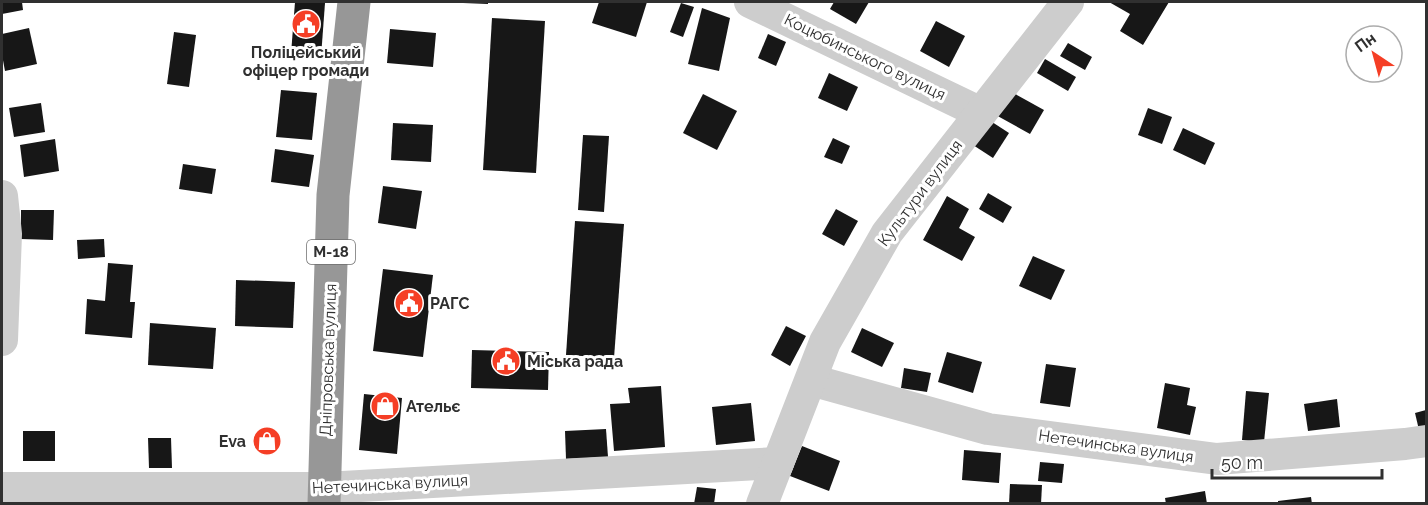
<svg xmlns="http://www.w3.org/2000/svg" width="1428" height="505" font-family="Raleway,sans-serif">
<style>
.building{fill:#171717}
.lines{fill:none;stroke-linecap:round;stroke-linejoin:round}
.minor{stroke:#cdcdcd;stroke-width:32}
.highway{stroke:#979797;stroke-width:33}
.labels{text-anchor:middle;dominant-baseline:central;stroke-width:6;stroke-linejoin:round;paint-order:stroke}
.shield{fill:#fff;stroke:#6e6e6e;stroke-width:1.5}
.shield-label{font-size:15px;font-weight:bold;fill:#303030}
.poi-label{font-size:16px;font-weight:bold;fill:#303030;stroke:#fff;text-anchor:start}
.street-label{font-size:16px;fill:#303030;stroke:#fff}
</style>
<rect width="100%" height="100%" fill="#fff"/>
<g class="building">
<path d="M2,2H22L23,10L2,14Z"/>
<path d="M295,2L325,3L321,57L291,54Z"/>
<path d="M463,2H488V4L463,3Z"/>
<path d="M599,2H647L636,37L592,23Z"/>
<path d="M834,2H869L856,24L830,9Z"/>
<path d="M1109,2H1169L1143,45L1120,31L1130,14Z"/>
<path d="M681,3L694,7L683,37L670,32Z"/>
<path d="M702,8L730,18L719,71L688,64Z"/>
<path d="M492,18L545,21L536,173L483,170Z"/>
<path d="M936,21L965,36L949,67L920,51Z"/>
<path d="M29,28L37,64L5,71L2,55V34Z"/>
<path d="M390,29L436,33L433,67L387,63Z"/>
<path d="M174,32L196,35L189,87L167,84Z"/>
<path d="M768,34L786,42L776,66L758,58Z"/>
<path d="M1068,43L1092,57L1085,70L1060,56Z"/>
<path d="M1045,59L1076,77L1068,91L1037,73Z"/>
<path d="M829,73L858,87L847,111L818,98Z"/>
<path d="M281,90L317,93L312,140L276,137Z"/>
<path d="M1008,90L1044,110L1030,134L994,114Z"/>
<path d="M703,94L737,111L717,150L683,133Z"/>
<path d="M41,103L45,132L14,137L9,108Z"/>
<path d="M1148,108L1172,117L1162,144L1138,135Z"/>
<path d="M989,120L1009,133L993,158L973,145Z"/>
<path d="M393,123L433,125L431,162L391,160Z"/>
<path d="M1183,128L1215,143L1205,165L1173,150Z"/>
<path d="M583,135L609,136L604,212L578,210Z"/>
<path d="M833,138L850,146L842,164L824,157Z"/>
<path d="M55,139L59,171L24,177L20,145Z"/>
<path d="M275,149L314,155L309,187L271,182Z"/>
<path d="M183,164L216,169L212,194L179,189Z"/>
<path d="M383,186L422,191L416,229L378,223Z"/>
<path d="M988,193L1012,207L1003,223L979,209Z"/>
<path d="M947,196L969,209L959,228L975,237L962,261L923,240Z"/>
<path d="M836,209L858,221L844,246L822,234Z"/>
<path d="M21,210H54L53,240L21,239Z"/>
<path d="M575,221L624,224L614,358L566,355Z"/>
<path d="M104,239L105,257L78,259L77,240Z"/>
<path d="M1033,256L1065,270L1051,300L1019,286Z"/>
<path d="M108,263L133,265L130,302H135L132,338L85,334L87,299L105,301Z"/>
<path d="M383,269L433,275L423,357L373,351Z"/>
<path d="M236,280L295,282L293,328L235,326Z"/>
<path d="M150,323L216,328L213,369L148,365Z"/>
<path d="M786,326L806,336L790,366L771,355Z"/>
<path d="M862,328L894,343L882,367L851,352Z"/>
<path d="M472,350L549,352L548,390L471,388Z"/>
<path d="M947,352L982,362L973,393L938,382Z"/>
<path d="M1046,364L1076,368L1070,407L1040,403Z"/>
<path d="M904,368L931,373L927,392L901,388Z"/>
<path d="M1165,383L1190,388L1187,405L1196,407L1190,435L1157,428Z"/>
<path d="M661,386L665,447L614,451L610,404L630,403L628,388Z"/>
<path d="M1246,391L1269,393L1264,442L1242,440Z"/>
<path d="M364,394L402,398L397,454L359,450Z"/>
<path d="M1337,399L1340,427L1308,431L1304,404Z"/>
<path d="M751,403L755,441L716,445L712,407Z"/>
<path d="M1426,410V428L1419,430L1415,413Z"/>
<path d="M606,429L608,457L566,459L565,431Z"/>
<rect x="23" y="431" width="32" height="30"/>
<path d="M148,438H171L172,468H149Z"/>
<path d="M802,446L840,461L829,491L790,476Z"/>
<path d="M964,450L1001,453L999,483L962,480Z"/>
<path d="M1040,462L1064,464L1062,483L1038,481Z"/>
<path d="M1010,484L1042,485L1041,504H1009Z"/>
<path d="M697,487L716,489L714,504H694Z"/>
<path d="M1205,491L1207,504H1166L1165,498Z"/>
<path d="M1311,497L1312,504H1278V501Z"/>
</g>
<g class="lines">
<g class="minor">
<path d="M750,2L981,113"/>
<path d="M2,196L6,234L2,340"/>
<path d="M811,380L988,429L1217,459L1405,444L1426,441"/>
<path d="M2,488H324L778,463"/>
<path d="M762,504L825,342L887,233L1068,2"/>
</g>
<path class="highway" d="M324,504L333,195L354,2"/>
</g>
<defs>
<g id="civic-disc" transform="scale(1.5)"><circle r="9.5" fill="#f53e25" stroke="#fff"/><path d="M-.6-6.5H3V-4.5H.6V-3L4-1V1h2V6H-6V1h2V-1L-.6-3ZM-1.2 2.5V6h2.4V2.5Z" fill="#fff"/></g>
<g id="shop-disc" transform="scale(1.5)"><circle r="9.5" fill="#f53e25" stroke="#fff"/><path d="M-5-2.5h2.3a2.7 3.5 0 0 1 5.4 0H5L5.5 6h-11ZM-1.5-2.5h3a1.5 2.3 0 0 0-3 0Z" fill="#fff"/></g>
</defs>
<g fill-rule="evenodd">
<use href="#civic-disc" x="306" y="24"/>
<use href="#civic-disc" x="409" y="303"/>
<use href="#civic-disc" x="506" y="361"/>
<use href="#shop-disc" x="385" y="406"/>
<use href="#shop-disc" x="267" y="441"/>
</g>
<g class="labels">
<rect class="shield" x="307" y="240" width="48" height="24" rx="4.5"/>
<g class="shield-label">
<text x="331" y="252">М-18</text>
</g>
<g class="poi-label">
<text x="306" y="52" text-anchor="middle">Поліцейський<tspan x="306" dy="18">офіцер громади</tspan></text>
<text x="430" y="303">РАГС</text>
<text x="527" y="361">Міська рада</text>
<text x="406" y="406">Ательє</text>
<text x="246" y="441" text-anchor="end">Eva</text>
</g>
<g class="street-label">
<text transform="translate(865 57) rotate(26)">Коцюбинського вулиця</text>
<text transform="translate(920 193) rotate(-53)">Культури вулиця</text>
<text transform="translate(328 360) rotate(-88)">Дніпровська вулиця</text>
<text transform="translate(1116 446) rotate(8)">Нетечинська вулиця</text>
<text transform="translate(390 484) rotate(-3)">Нетечинська вулиця</text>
</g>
</g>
<rect width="1428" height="505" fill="none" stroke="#303030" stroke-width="6"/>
<g transform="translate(1374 54) rotate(324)"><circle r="28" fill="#ffffff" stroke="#acacac" stroke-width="1.5"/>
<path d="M0-4.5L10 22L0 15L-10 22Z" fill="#f53e25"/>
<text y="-9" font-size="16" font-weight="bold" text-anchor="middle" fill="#303030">Пн</text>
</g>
<path d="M1212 469v9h170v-9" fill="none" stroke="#303030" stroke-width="3"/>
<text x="1221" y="469" font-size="18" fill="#303030" stroke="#ffffff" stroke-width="4.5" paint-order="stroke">50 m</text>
</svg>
